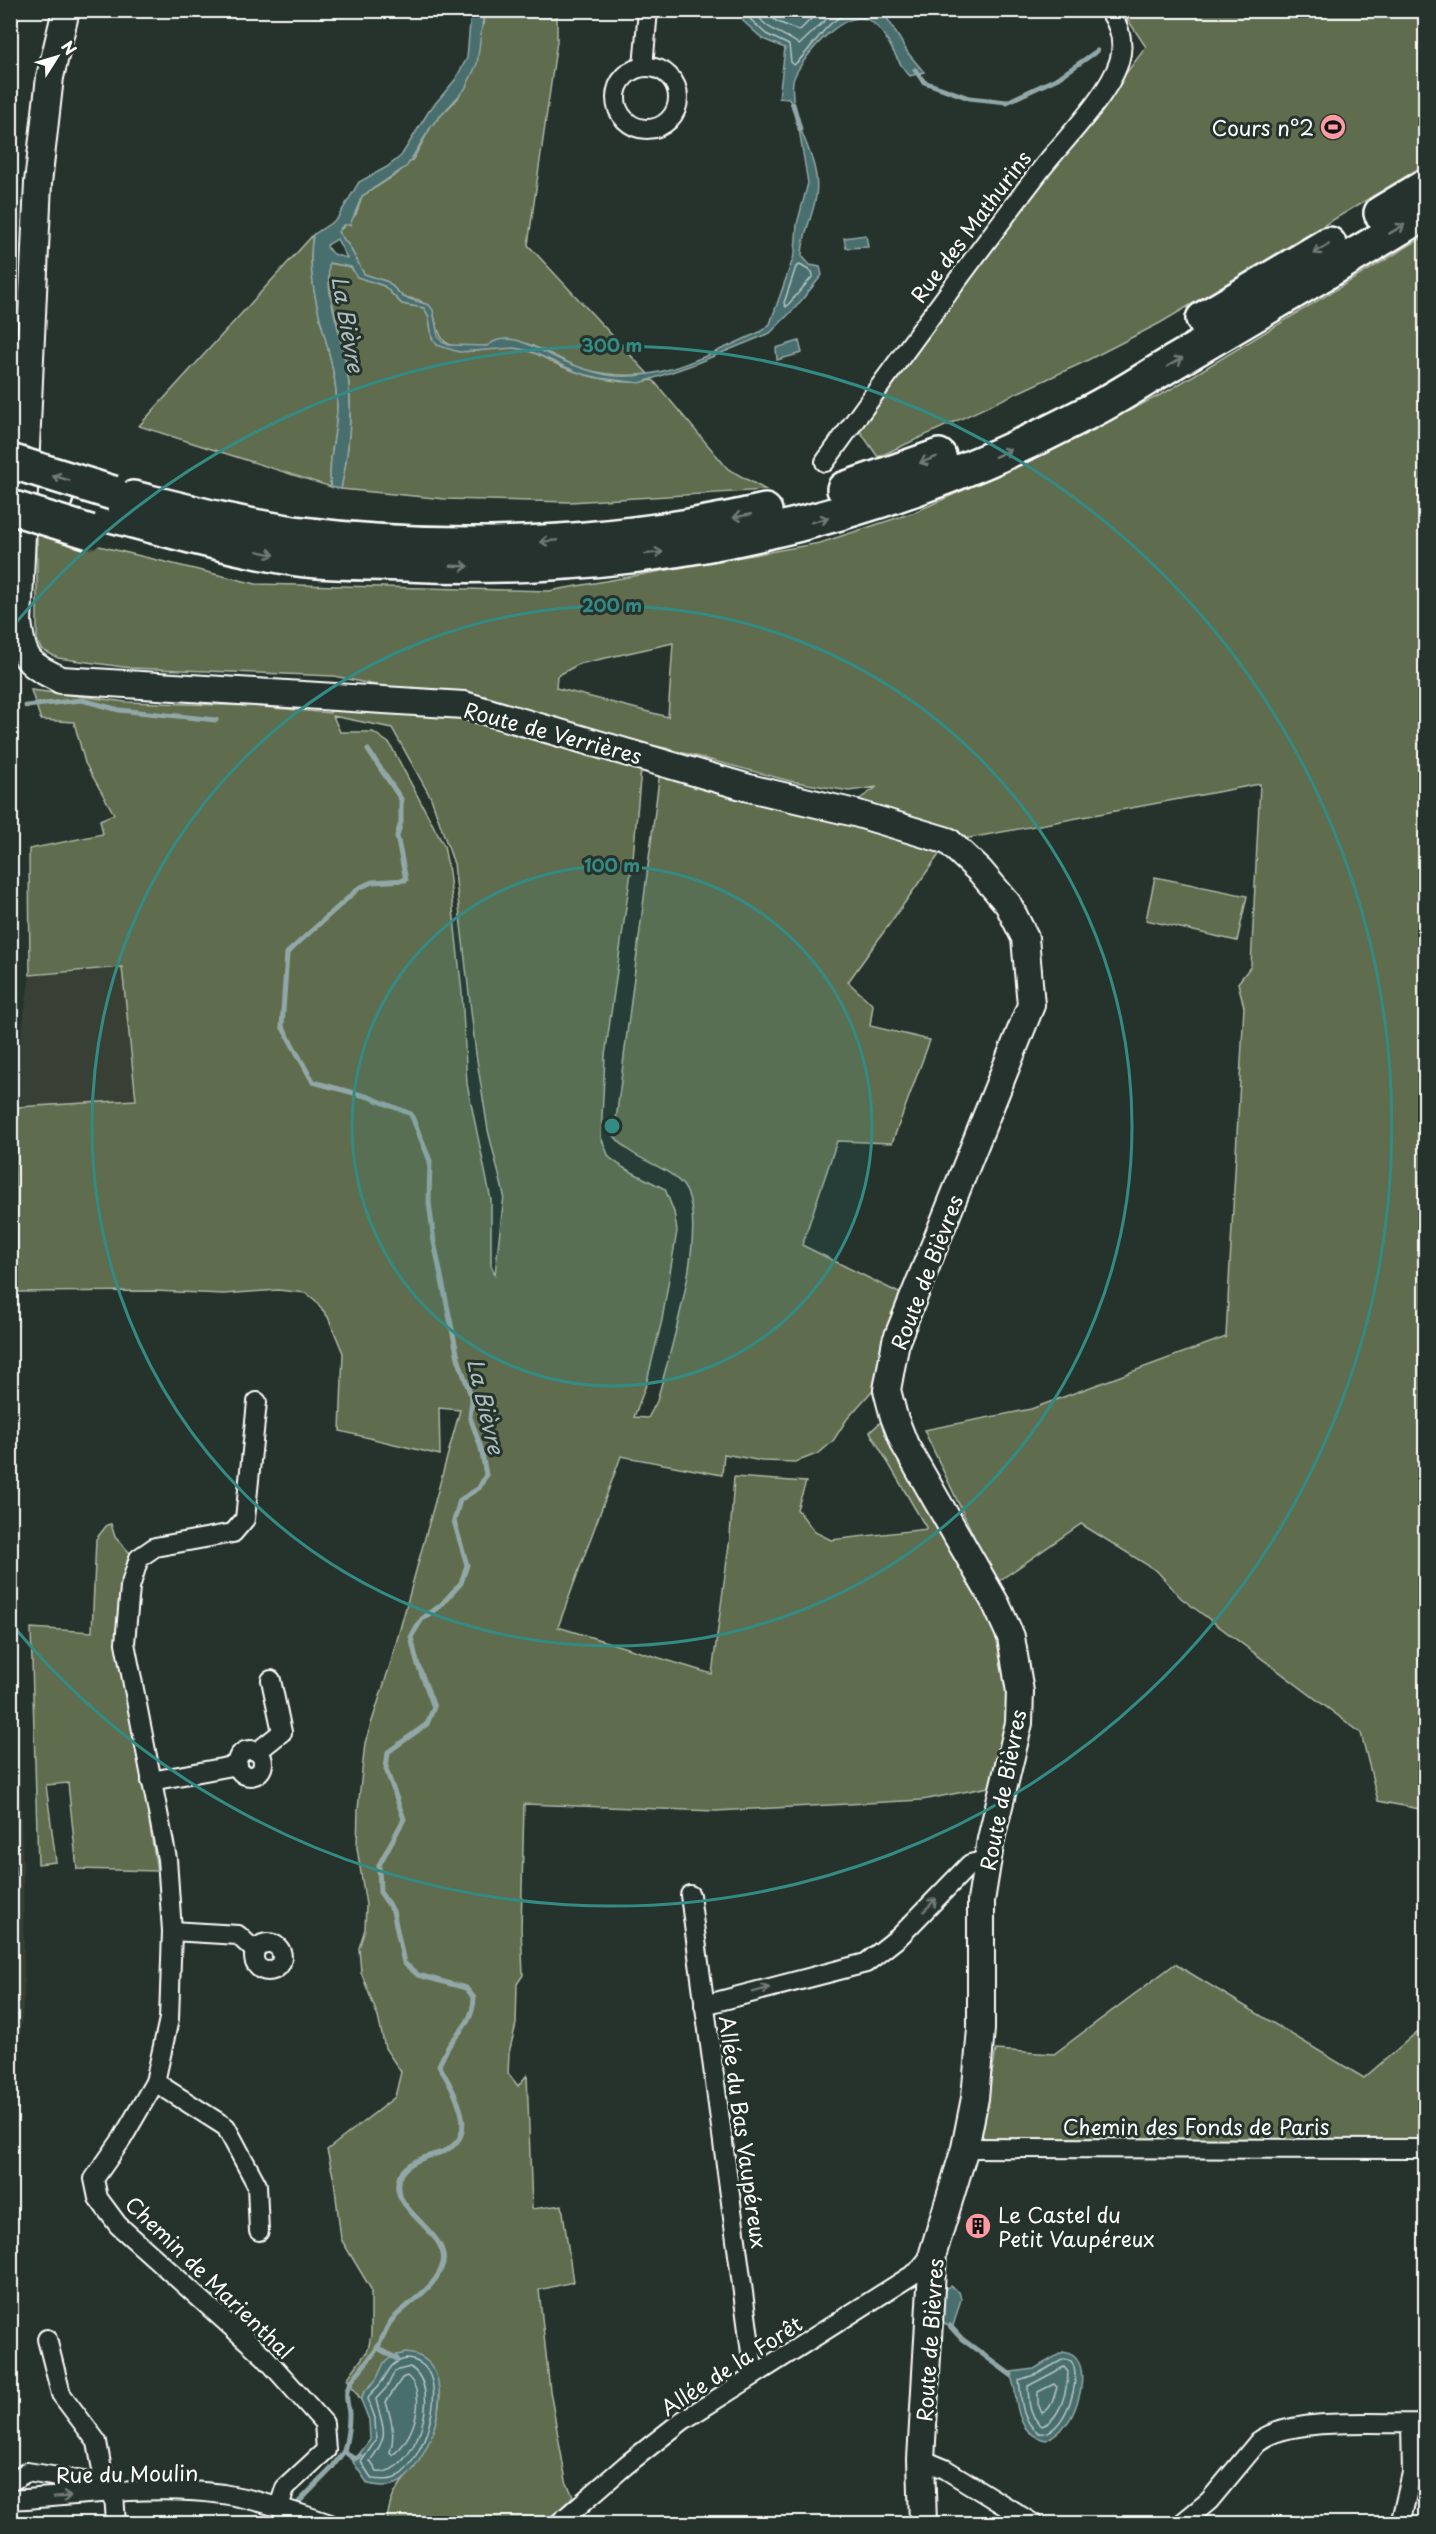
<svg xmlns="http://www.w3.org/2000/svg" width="1436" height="2534" font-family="'Playpen Sans',sans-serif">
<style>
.built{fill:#374036}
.green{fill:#5f6c4d;stroke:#afb6a6;stroke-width:1.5;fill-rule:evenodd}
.water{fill:#496e6e;stroke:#92a8a8;stroke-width:1.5;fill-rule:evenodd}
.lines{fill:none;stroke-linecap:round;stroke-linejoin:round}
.shore{stroke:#b6c5c5;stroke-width:1.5}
.stream{stroke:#92a8a8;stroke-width:5}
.street-casing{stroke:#fff;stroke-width:22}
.secondary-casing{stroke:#fff;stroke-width:30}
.highway-casing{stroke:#fff;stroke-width:38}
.street{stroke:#26332d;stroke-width:18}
.secondary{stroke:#26332d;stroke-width:26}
.highway{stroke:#26332d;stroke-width:33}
.rail{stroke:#fff;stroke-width:4.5}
.highway-bridge-casing{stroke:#fff;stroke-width:38;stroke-linecap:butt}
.highway-bridge{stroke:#26332d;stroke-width:33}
.oneway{stroke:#727a76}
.ring{fill:none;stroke:#338b84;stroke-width:3}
.labels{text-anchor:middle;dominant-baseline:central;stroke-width:6;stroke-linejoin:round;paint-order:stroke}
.poi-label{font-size:21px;fill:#fff;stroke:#26332d;text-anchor:end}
.street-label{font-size:21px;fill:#fff;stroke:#26332d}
.water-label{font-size:22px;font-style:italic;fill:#adbebe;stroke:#26332d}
.centre{fill:#338b84;stroke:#26332d;stroke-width:3}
.ring-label{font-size:18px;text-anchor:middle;font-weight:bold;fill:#338b84;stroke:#26332d;stroke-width:6;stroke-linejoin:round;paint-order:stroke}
</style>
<rect width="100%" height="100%" fill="#26332d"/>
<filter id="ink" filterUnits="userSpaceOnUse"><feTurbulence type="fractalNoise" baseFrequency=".0167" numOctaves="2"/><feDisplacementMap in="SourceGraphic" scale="12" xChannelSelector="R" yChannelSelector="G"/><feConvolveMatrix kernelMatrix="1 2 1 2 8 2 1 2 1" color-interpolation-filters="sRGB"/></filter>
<g filter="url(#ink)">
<g class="built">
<path d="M122,967L136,1100L18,1107L19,1048L30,975Z"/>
<path d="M10,1511L23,1873L24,1992L11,2145Z"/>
</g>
<g class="green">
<path d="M484,11H557V41L528,245L648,374C626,377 605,375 583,369C558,361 511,325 488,346C448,345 442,354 433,311L419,300L403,297L388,282L364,274L349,246L338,232L356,214L362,196L397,174L413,159L432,125L458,98L483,26Z"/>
<path d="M1122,11H1425V165L1160,323L1082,363L878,457L857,427L1146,47Z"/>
<path d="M313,235C303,294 335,346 337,404C338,431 327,460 331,487L139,426Z"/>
<path d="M1425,236V1810L1378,1801L1361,1733L1181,1598L1157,1571L1081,1524L996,1583L924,1430L1031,1409L1226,1337L1244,1007L1238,983L1251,966L1260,784L948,842L848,982L873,1005L870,1026L930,1040L892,1143L837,1141L802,1245L905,1296L878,1384L847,1419L833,1441L819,1453L796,1462L762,1461L724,1454L722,1475L621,1456L558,1627L712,1674L730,1537L734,1477L806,1482L797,1509L815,1532L831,1540L927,1529L870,1432L883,1420L961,1557L1002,1648L1011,1718L994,1786L922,1800L716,1811L524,1804L521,1929L523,1975L517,1984L516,2024L509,2053L508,2073L518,2086L527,2075L532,2209L562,2205L573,2282L539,2290L550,2391L566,2481L573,2496L546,2523H387C389,2490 404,2483 420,2457C432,2438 439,2416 440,2394L393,2356C384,2363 383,2372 376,2380C370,2388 364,2390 361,2400L347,2379L368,2350L371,2335V2289L341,2239L334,2180L327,2150L395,2097L401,2072L385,2048L378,2017L361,1972L359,1948L365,1929L366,1905L357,1848L358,1809L365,1743L391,1662L460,1410L439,1408L440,1455L340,1431L343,1353L328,1317L315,1300L306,1293L278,1290L224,1294L154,1291L18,1292L14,1150L18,1107L136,1100L122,967L30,975L29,849L103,834L100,820L114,814L85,763L74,722L41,720L31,690L126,702L251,706L330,713L329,702L465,710L641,769L633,858L605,1056L601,1137L609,1157L624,1168L665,1189L674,1212L677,1231L662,1320L646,1385L634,1417L648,1418L657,1401C668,1357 714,1218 681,1183C667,1168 647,1163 631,1152C625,1148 619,1141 614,1136L660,771L836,815L877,787L849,791L790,781L665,748L334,676L131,668L58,658L41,649L37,639V531L256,584L549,591L820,543L915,512L1035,458L1166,392ZM673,643L668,717L556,688L557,676L579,664ZM333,716L392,728L431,798L454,864L476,1054L488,1130L504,1195L495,1274L491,1265V1200L467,1084L462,993L449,872L444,846L390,744L373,732H340Z"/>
<path d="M328,263L351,267L357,277L384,286L402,304L424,308L429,317L432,338C462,363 483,345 516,348C533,350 547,360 563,367C590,378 625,386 653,380L728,469L766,490L570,502L445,499L341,489C350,447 354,402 345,359C339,326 328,297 328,263Z"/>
<path d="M1155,877L1247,896L1237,941L1146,920Z"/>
<path d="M111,1524L115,1537L130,1553L122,1596L138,1751L157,1871L77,1869L68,1783L46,1785L56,1862L38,1864L31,1628L92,1632L96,1539L107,1525Z"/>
<path d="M1175,1964L1364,2078L1425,2025V2143L989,2144L981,2134L996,2050L1054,2054Z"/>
</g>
<g class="water">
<path d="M471,11H484L477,64L465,89L432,125L407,166L362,196L350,225H343L338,232L349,246L364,274L388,282L403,297L429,305L433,310L438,336L442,342L449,345L487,346C509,327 538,351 559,359C575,366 591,372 607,375C660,383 713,352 760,332L770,324L795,253L797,224L808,183L798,123C807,146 820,171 816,196C813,217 802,234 802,256L810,265L820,267L822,275L796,307L770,333L692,365L640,383L600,378L579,373L530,351L514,348L459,352L437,345L432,338L429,317L424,308L402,304L384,286L357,277L351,267L329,263C326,297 339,326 345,359C354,402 350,447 341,489L331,487C327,460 338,431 337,404C335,346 303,294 313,235L337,219L359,182L387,167L401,156L429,111L455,80L467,58ZM337,239L347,258C337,255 329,255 327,245Z"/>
<path d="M744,11H883L908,53L924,72L910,76C894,61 890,36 873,23C848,2 803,56 794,78C790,87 795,101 793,109L789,99L779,98L785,48L763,39L743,21Z"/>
<path d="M866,235L868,247L846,248L844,238Z"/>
<path d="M799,341L802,353L777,360L776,348Z"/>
<path d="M950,2286L959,2292L961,2299L953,2326H948L939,2319L942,2290Z"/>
<path d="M1063,2352C1094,2356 1080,2405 1068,2422C1062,2429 1054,2436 1046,2440C1021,2435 1017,2413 1015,2391C1014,2384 1011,2379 1011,2372L1034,2369Z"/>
<path d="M406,2353C466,2358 433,2461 400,2482C390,2488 378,2486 368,2484L353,2462L370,2440L369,2420L361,2400L364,2392L376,2380L384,2363L393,2356Z"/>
</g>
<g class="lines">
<g class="shore">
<path d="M749,10L750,19L766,34L789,45L791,62L794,65C821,42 831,0 876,17L879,10"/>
<path d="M757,10C759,29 788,34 799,45L836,10"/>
<path d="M766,10L776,21L799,31L820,10"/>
<path d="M800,265L812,272L813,276L786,307L784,303L796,267Z"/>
<path d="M406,2359C458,2362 426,2463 395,2478C388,2481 380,2480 372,2479L361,2462L376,2440L375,2418L368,2399C370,2392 376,2390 380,2384C390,2372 388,2363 406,2359Z"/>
<path d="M1064,2359L1071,2361C1084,2378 1063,2438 1039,2433C1020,2420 1022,2401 1019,2380L1037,2374Z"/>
<path d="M410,2367C446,2389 413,2477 377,2472L370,2461C391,2432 383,2431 376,2399L387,2387L395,2371Z"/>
<path d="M1064,2367L1068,2372C1067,2390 1061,2419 1042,2426C1028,2415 1029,2402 1028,2386Z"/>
<path d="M407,2376C429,2394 413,2442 392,2455L390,2452C396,2435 391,2418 386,2402L402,2378Z"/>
<path d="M1054,2384L1057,2387C1054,2397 1052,2409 1042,2413L1038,2404V2392Z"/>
</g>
<g class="stream">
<path d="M915,70L924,82L969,98L1007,102L1058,78L1097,51"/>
<path d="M793,104L800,129"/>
<path d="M26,706L82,700L119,710L216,720"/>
<path d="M950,2326L962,2339L1011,2375"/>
<path d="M378,2348L397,2359"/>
<path d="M344,2451C347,2439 349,2428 349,2415C349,2406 344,2397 348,2388C354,2374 369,2362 377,2348C383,2339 385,2328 392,2320C408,2302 437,2288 443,2263C450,2231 382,2207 401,2174C408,2162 424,2157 436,2154C485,2140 455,2094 439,2065C443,2057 447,2047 453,2040C465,2026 473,2018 474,1998L466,1988L418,1975L404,1963L393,1911L380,1892L379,1865L404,1819L386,1769L388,1752L427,1724L434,1707L417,1662L411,1637L422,1619L441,1605L461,1583L467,1565L454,1521L460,1500L479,1488L486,1475L481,1448L470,1417L472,1399L458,1358L434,1242L429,1202L430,1161L411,1114L369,1097L313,1082L282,1026L287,953L359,888L372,882L406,880L397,836L401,822V799L368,750"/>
<path d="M294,2507L331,2469L344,2451L354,2459L361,2456"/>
<path d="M280,2524L288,2514"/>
</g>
<g class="street-casing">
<g id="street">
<circle cx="647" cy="98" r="31"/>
<path d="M643,67L648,10"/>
<path d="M825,462C895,365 966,267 1039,172C1062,142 1108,97 1119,62C1125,43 1120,26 1109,10"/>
<path d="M257,1402L245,1519L233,1533L155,1547L139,1558L130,1587L125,1643L167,1859L172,1931L169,2019L155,2082L122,2139L94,2179L98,2198L118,2225L264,2356L324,2423L326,2450L285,2488L279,2507"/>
<circle cx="250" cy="1763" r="13"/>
<path d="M257,1752L282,1732L271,1680"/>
<path d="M151,1781L238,1765"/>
<path d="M690,1895L754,2375"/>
<path d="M172,1931L238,1935L255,1951"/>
<circle cx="268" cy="1957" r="14"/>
<path d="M704,2005L866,1963L899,1937L970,1864L987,1860"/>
<path d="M155,2082L226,2127L257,2185L259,2231"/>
<path d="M965,2148L1426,2149"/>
<path d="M47,2339L61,2394L97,2442L102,2470L114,2493L116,2524"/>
<path d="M921,2459L945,2469L1034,2524"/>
<path d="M10,2482L27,2472L109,2485"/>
<path d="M10,2500C80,2496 153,2484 223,2494C259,2500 295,2512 330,2524"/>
<path d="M558,2524L626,2465L682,2421L917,2272L933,2253"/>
<path d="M1181,2524L1209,2501L1259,2441C1292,2416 1382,2425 1426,2423"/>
<path d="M1400,2524L1412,2473L1411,2424"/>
</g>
</g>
<g class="secondary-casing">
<path id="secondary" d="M66,10L50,77L38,183L18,622C23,661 27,663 61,680L464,705L749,788L855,813L948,841L980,871L1008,904L1025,938L1031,1005L896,1341L887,1390L894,1417L905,1445L996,1604L1011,1637L1020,1692L1019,1723L991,1839L981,1901V2029L975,2098L965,2148L933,2253L921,2459L923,2524"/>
</g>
<g class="highway-casing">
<g id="highway">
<path d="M1381,213L1426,186"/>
<path d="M1203,319L1329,244"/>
<path d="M844,489L939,456"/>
<path d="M133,498C186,511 240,525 294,533C449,553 612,546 765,511"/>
<path d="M89,509C156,527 222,546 291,558C327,564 368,562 405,564C646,575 873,525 1087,413C1117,398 1145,379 1174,362C1258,313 1342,263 1426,212"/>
</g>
</g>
<use href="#street" class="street"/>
<use href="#secondary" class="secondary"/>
<use href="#highway" class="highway"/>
<path class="rail" d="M10,1819L13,1873L10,2000"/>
<g class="highway-bridge-casing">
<g id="highway-bridge">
<path d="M10,461L113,493"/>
<path d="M10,507L90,532"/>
</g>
</g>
<use href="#highway-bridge" class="highway-bridge"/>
</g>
<defs><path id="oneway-shaft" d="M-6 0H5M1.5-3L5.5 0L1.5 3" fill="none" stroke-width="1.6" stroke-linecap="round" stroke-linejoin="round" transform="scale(1.5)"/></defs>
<g class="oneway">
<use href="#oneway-shaft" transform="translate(1397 229) rotate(-31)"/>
<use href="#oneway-shaft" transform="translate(1321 249) rotate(149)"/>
<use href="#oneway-shaft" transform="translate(1175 362) rotate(-30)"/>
<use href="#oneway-shaft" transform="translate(1003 453) rotate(-25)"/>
<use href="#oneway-shaft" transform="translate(928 460) rotate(160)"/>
<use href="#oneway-shaft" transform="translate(61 478) rotate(-164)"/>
<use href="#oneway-shaft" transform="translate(742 516) rotate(169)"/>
<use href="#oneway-shaft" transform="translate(820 520) rotate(-15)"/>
<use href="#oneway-shaft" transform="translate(549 541) rotate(175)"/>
<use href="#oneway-shaft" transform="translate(266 553) rotate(12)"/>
<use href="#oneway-shaft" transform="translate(654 553) rotate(-7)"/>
<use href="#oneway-shaft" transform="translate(460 566) rotate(2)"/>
<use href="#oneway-shaft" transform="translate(930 1905) rotate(-45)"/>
<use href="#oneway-shaft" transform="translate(761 1990) rotate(-15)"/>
<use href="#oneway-shaft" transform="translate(62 2497) rotate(-4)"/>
</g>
</g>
<circle cx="612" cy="1126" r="260" fill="#338b84" fill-opacity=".12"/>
<g class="ring">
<circle cx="612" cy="1126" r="260"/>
<circle cx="612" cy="1126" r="520"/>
<path d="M14 625A780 780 0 1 1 14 1627"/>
</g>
<defs>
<g id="stadium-disc" transform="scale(1.35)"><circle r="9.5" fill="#ff9aa2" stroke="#26332d"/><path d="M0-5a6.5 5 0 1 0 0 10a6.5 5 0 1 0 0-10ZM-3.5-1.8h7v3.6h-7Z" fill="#111"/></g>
<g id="building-disc" transform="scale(1.35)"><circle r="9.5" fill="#ff9aa2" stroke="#26332d"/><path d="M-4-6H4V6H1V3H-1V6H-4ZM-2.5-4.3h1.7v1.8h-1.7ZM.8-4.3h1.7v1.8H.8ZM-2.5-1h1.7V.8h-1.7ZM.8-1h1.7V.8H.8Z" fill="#111"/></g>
</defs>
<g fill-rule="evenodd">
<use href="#stadium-disc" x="1333" y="127"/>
<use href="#building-disc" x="978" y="2226"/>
</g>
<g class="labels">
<g class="poi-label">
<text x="1314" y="127">Cours n°2</text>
<text x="998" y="2214" text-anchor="start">Le Castel du<tspan x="998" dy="24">Petit Vaupéreux</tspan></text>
</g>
<g class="street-label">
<text transform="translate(970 226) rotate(-53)">Rue des Mathurins</text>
<text transform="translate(553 732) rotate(15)">Route de Verrières</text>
<text transform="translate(926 1272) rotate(-69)">Route de Bièvres</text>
<text transform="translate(1002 1790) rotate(-79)">Route de Bièvres</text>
<text x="1196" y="2126">Chemin des Fonds de Paris</text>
<text transform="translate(744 2132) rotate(82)">Allée du Bas Vaupéreux</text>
<text transform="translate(210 2277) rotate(44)">Chemin de Marienthal</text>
<text transform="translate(929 2340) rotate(-86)">Route de Bièvres</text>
<text transform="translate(731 2365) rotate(-33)">Allée de la Forêt</text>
<text transform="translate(127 2473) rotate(-1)">Rue du Moulin</text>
</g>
<g class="water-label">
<text transform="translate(349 324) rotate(80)">La Bièvre</text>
<text transform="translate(487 1406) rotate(77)">La Bièvre</text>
</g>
</g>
<circle cx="612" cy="1126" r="9" class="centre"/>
<g class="ring-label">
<text x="612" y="352">300 m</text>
<text x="612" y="612">200 m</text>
<text x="612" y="872">100 m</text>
</g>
<rect width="1436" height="2534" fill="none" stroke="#26332d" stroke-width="36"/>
<rect x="18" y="18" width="1400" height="2498" fill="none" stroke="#fff" stroke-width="2" filter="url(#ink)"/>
<g transform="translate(57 57) rotate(53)" stroke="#26332d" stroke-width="4.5" paint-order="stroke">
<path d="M0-4.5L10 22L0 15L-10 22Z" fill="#ffffff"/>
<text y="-9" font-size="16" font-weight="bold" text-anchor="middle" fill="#ffffff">N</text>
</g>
</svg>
